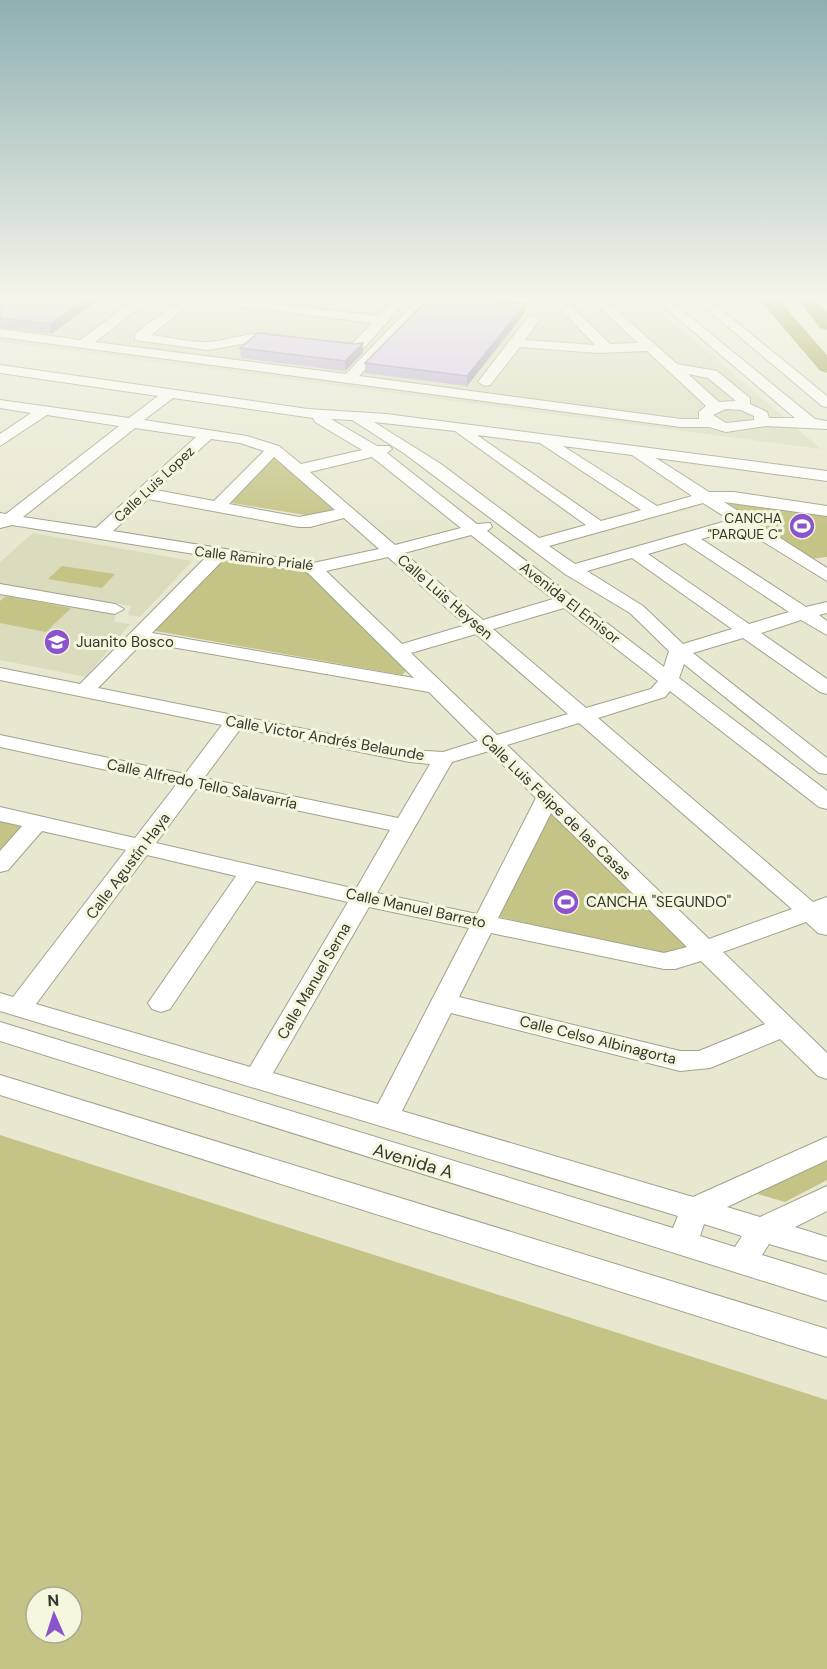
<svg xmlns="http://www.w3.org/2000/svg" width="827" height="1669" font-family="'DM Sans',sans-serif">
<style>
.built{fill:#dbdcbd}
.green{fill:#c4c486;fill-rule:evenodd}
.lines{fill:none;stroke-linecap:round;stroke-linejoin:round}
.minor-casing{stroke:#a2a28c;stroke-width:2}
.highway-casing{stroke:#fff;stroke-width:1}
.minor{fill:#fff;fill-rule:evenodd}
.highway{fill:#8f8e2b;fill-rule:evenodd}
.wall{fill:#b7a5d4}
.shaded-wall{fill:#9586ac}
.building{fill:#d5c0f6;stroke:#9586ac;stroke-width:1.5}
.labels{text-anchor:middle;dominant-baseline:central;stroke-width:6;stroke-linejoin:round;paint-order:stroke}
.far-street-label{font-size:14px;fill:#36362d;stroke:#f5f6de}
.far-poi-label{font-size:14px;fill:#36362d;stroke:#f5f6de;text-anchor:end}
.street-label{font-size:15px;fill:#36362d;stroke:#f5f6de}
.poi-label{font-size:15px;fill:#36362d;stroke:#f5f6de;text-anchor:start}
.near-street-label{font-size:18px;fill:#36362d;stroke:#f5f6de}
</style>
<rect width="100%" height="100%" fill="#e8e8d1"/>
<g class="built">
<path d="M0,299H646L821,449L0,342Z"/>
<path d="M33,533L192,561L140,617L128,615L131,606L0,584V562Z"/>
<path d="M0,591L116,611L114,622L130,624L86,677L0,660Z"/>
</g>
<g class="green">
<path d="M276,455L339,509L311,516L226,502L271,456Z"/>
<path d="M725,503L827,516V557L810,559Z"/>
<path d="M217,560L308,572L407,670L402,675L150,630Z"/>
<path d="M62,566L115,574L102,588L48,579Z"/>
<path d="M6,596L71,608L46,632L0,623V601Z"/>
<path d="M551,807L694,945L664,954L495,916Z"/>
<path d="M0,818L31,825L0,861Z"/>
<path d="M0,1135L827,1400V1669H0ZM36,1597H72V1633H36Z"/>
<path d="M827,1154V1180L785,1202L751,1192Z"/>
</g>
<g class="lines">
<g class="minor-casing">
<g id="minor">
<path d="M136,299H150L95,342L346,374L418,299H431L359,376L681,419H699V412L706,406L647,351L598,353L520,347L490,385L485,386L478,382L528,317L533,316L539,320L525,340L595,345L554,303H480L474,299H564L610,344L638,343L591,299H604L677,364L717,371L750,398V404L767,412L769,418H795L655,299H668L815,419L827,421V429L766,426L726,432L709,427H681L0,337V329L80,340ZM688,374L708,378L736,401L719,402ZM726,409L741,410L754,416V420L726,423L713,415Z"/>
<path d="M181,299H230L379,316L395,299H408L362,350C351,352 332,353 324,346L331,342L353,343L372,323L195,300L151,335C170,337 190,343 209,342C229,341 271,324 288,340L281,344L259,341L208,350L135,340V334Z"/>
<path d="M695,299H708L827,396V407L822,406Z"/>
<path d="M0,365L308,409L386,414L827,471V481L656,458L709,492H734L827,506V516L724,502L827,568V581L741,528L701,539L806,607L827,602V613L819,615L827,621V635L801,620L761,633L827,679V694L820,692L743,638L693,653L827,758V774L819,773L684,664L679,678L827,791V809L819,807L670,691L665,697L598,718L813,902L827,897V935L818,933L806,922L723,952L827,1053V1079L818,1076L780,1039L710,1068L680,1071L451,1013L402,1111L693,1197L827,1137V1160L727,1207L760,1217L827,1186V1211L795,1227L827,1237V1261L769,1244L762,1255L827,1275V1301L0,1041V1022L673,1228L678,1216L0,1011V993L13,997L126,850L42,831L8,870L0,872V851L22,826L0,821V807L135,838L176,785L0,747V735L185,774L222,725L0,680V668L80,684L207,556L12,525L0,528V513L6,514L119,426L47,415L0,446V434L31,413L0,408V400L129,418L158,396L0,373ZM173,398L313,418L315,422L362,450L301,464L279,446L247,436L144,420ZM331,419L352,420L405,454L565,574L630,613L669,651L664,667L487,531L492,527L490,523L477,524L387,453L392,449L389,446H377ZM374,422L455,431L586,525L539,538L441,464ZM135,428L196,437L96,528L23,517ZM477,435L540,443L641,510L601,521ZM211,439L240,443L264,451L214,501L156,490ZM563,446L632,455L692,496L657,506ZM274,457L335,510L299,517L229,504ZM372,457L461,528L395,545L310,472ZM148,499L299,527H310L344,518L379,549L313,563L113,531ZM703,503L730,520L575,564L549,546ZM471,535L553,599L483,620L404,553ZM685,543L789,612L749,624L648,554ZM388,557L466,625L402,644L326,571ZM632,558L732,629L683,644L643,606L587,571ZM224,559L307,572L414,678L152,633ZM564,608L658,681L651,689L586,708L493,629ZM476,634L568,714L497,735L411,653ZM143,642L429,692L478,741L443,752L410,750L98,688ZM579,723L792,909L709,939L507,745ZM241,728L410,762L430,764L398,818L204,778ZM489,751L536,798L477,914L377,893L452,762ZM196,789L390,830L356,889L156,843ZM551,813L687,947L664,953L498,918ZM147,855L236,876L148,1003L152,1009L161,1012L170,1009L256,881L348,902L250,1067L36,1004ZM369,907L469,928L378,1104L273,1073ZM491,933L664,969H675L701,961L765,1024L699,1051H680L459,997ZM704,1224L742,1236L735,1247L700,1236Z"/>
<path d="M0,584L115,604L124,609L115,614L0,594Z"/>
<path d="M0,1075L827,1329V1357L0,1095Z"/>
</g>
</g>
<g class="highway-casing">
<g id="highway">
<path d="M759,299H778L827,355V373L820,371Z"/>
<path d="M798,299H816L827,312V330L820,328Z"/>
</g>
</g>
<use href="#minor" class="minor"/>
<use href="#highway" class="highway"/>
</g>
<g class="wall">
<path d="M0,299H101L51,334L0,328Z"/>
<path d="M428,299H501L500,302L525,304L524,314L467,386L365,373V363Z"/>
<path d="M363,343V353L345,371L241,358L240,348L354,344Z"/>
</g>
<g class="shaded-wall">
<path d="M86,299H101L51,334L50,324Z"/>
<path d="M525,304L524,314L467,386V376Z"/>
<path d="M363,343V353L345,371V361Z"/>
</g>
<g class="building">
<path d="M0,299H86L50,324L0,318Z"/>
<path d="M428,299H498L496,301L525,304L467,376L365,363Z"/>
<path d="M258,333L354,344L363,343L345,361L240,348Z"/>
</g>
<linearGradient id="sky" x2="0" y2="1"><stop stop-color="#8fb0b2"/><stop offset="0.56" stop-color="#f5f5ea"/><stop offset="1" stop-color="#f5f5ea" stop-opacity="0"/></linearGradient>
<rect width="827" height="532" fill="url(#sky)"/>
<defs>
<g id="stadium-disc" transform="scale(1.35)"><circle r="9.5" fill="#8c54cc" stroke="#f5f6de"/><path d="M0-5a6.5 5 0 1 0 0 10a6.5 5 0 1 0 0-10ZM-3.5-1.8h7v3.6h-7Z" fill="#fff"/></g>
<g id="school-disc" transform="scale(1.35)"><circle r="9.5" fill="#8c54cc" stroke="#f5f6de"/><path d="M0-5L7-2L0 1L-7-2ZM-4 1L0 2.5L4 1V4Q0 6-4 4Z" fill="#fff"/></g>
</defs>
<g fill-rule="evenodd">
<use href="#stadium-disc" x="802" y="526"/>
<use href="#school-disc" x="57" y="642"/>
<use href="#stadium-disc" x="566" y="902"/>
</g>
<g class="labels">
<g class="far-street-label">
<text transform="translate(154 484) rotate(-43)">Calle Luis Lopez</text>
<text transform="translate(254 558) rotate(7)">Calle Ramiro Prialé</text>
</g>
<g class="far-poi-label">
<text x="782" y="518">CANCHA<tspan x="782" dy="16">"PARQUE C"</tspan></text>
</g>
<g class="street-label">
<text transform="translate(445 597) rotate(41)">Calle Luis Heysen</text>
<text transform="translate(570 603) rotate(38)">Avenida El Emisor</text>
<text transform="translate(325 738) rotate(10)">Calle Victor Andrés Belaunde</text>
<text transform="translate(202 784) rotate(12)">Calle Alfredo Tello Salavarría</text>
<text transform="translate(556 807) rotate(44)">Calle Luis Felipe de las Casas</text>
<text transform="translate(128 866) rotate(-53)">Calle Agustín Haya</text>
<text transform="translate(416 908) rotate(12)">Calle Manuel Barreto</text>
<text transform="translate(314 981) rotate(-60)">Calle Manuel Serna</text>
<text transform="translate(598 1040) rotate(14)">Calle Celso Albinagorta</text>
</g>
<g class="poi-label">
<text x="76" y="642">Juanito Bosco</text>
<text x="586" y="902">CANCHA "SEGUNDO"</text>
</g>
<g class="near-street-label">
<text transform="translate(413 1161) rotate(17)">Avenida A</text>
</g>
</g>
<g transform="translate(54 1615) rotate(357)"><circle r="28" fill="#f5f6de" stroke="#a9a997" stroke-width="1.5"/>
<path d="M0-4.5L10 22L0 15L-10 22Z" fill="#8c54cc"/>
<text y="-9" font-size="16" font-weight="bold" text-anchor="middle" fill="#36362d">N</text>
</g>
</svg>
